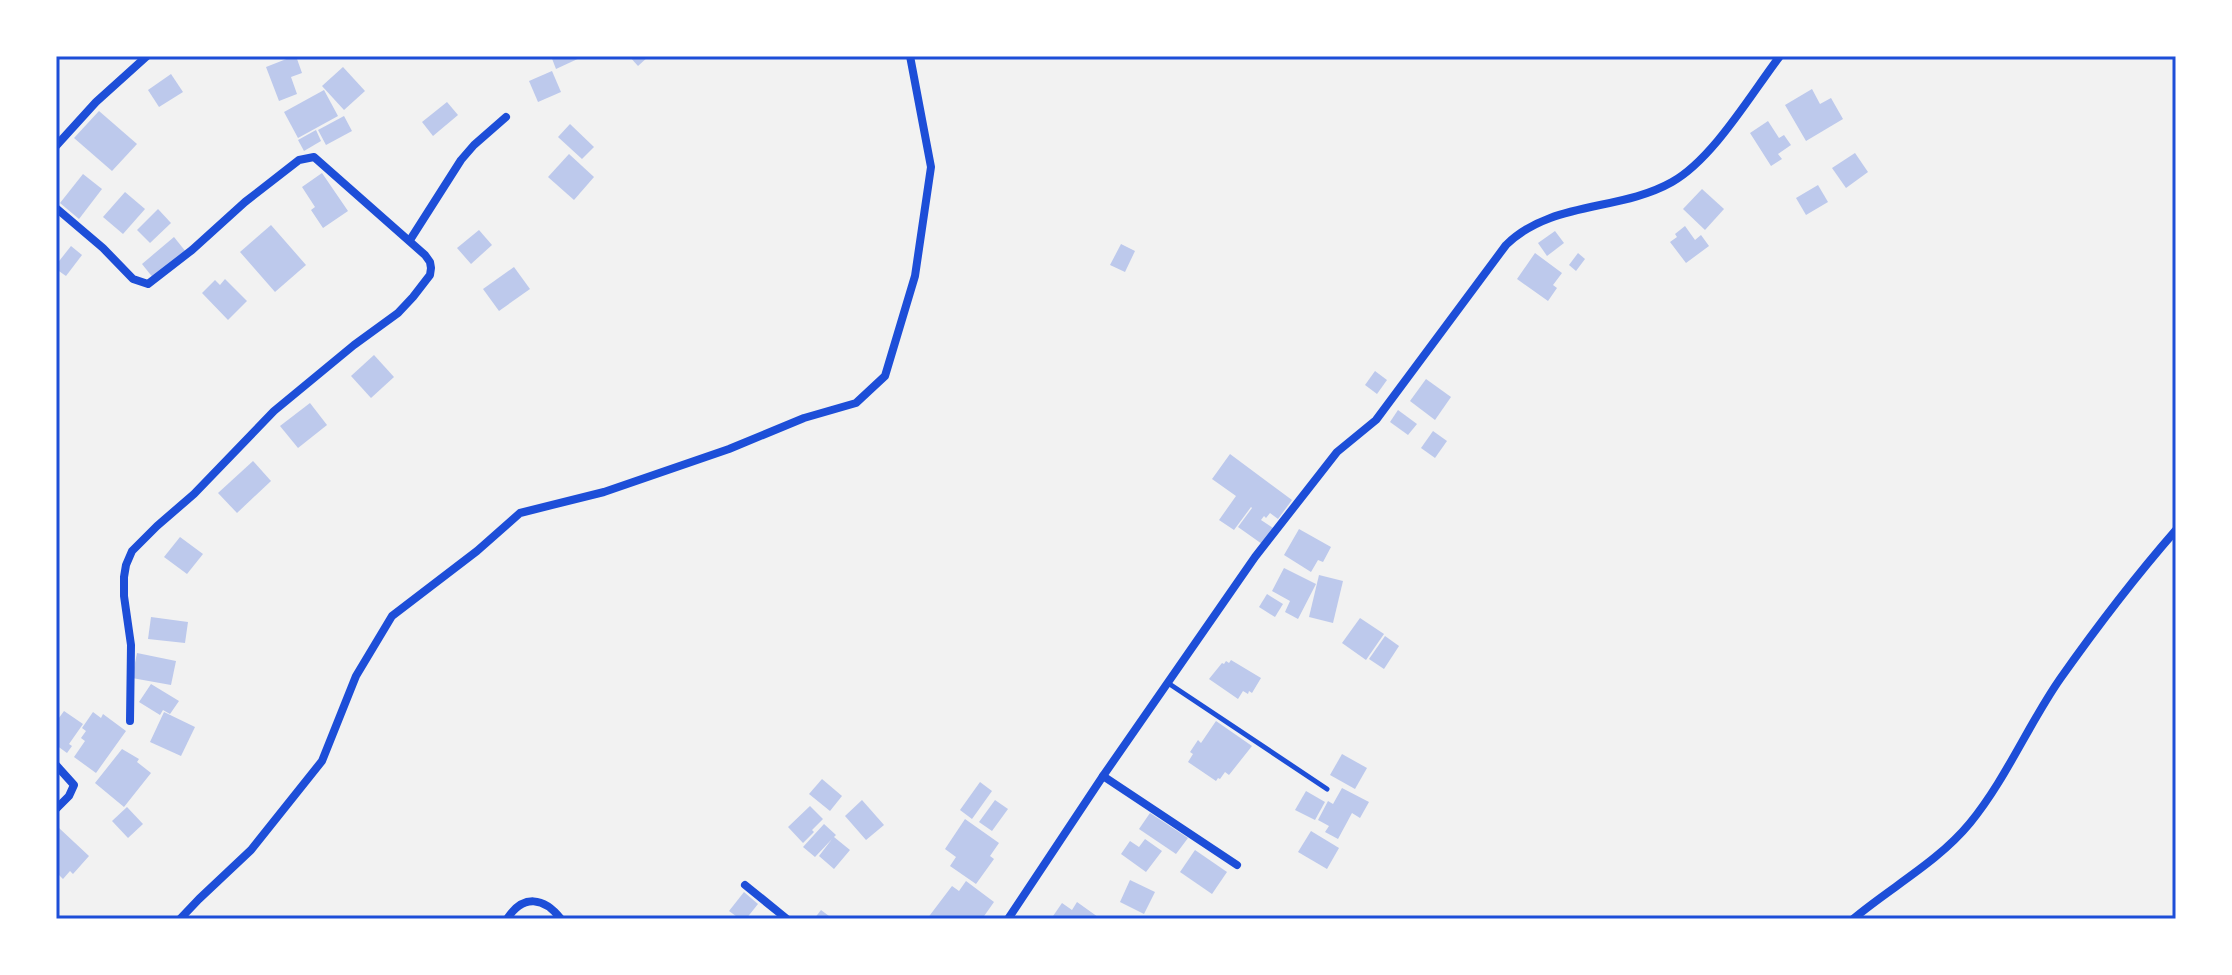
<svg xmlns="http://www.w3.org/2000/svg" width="2232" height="975" font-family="Bitter,serif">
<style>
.building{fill:#bdc9ec}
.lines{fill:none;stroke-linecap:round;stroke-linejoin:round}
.service{stroke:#1d4ed8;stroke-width:5}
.minor{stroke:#1d4ed8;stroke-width:8}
.neatline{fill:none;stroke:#1d4ed8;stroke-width:3}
</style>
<rect width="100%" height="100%" fill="#f2f2f2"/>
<g class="building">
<path d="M294,56H296L302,73L291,77L297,94L279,101L266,67Z"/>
<path d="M551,56H584L556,69Z"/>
<path d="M629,56H649L638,66Z"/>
<path d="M343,67L365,91L344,110L322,86Z"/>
<path d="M552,71L561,92L538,102L529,81Z"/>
<path d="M171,74L183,92L159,107L148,90Z"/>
<path d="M1812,89L1820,104L1831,98L1843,119L1806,141L1785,105Z"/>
<path d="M324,90L338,116L298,138L284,112Z"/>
<path d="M447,102L458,115L433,136L422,122Z"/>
<path d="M99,111L137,144L112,171L74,138Z"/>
<path d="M344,116L352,131L326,145L318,130Z"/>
<path d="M1768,121L1779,138L1784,135L1791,145L1778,154L1782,159L1771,166L1750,133Z"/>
<path d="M570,124L594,147L582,159L558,137Z"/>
<path d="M316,130L321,141L304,151L298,140Z"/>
<path d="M1855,153L1868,172L1846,188L1832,168Z"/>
<path d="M569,154L594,177L574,200L548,177Z"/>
<path d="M322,173L348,211L323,228L311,210L315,207L302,187Z"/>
<path d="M83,174L102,189L79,219L60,203Z"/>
<path d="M1818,185L1828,202L1806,215L1796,198Z"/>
<path d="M1702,189L1724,209L1705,230L1683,209Z"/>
<path d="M125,192L145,209L123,234L103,217Z"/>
<path d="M158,209L171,223L150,243L137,230Z"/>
<path d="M271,225L306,265L275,292L240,252Z"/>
<path d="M1685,226L1695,240L1701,235L1709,246L1686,263L1670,242L1677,237L1675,234Z"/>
<path d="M479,230L492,245L471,264L457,248Z"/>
<path d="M1555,231L1564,243L1547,256L1538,243Z"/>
<path d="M174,237L186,252L154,279L142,264Z"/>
<path d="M1121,244L1135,251L1125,272L1110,265Z"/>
<path d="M71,246L82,255L66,276L56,269V265Z"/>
<path d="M1535,253L1562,273L1553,285L1557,288L1548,301L1517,279Z"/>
<path d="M1578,253L1585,259L1576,271L1569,265Z"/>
<path d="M514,267L530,289L499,311L483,289Z"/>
<path d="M225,279L247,301L228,320L202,293L215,280L220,285Z"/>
<path d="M374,355L394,377L371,398L351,376Z"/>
<path d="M1375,371L1387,380L1377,394L1365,385Z"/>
<path d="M1426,379L1451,397L1435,420L1410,401Z"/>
<path d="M310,403L327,425L298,448L280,426Z"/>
<path d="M1398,410L1417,424L1408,435L1390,422Z"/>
<path d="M1433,431L1447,441L1435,458L1421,448Z"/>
<path d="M1230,454L1292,500L1278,519L1270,513L1266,518L1264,516L1261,520L1273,528L1262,544L1238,527L1252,508L1251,507L1234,530L1219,520L1236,496L1212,479Z"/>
<path d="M253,461L271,481L237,513L218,493Z"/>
<path d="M1299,529L1331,547L1323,562L1318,560L1311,572L1284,555Z"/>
<path d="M180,537L203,554L187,574L164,557Z"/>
<path d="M1284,568L1316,584L1298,619L1285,612L1290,601L1272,591Z"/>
<path d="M1319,575L1343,581L1333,623L1309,617Z"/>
<path d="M1267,594L1283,604L1275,617L1259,607Z"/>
<path d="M151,617L188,622L185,643L148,639Z"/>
<path d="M1360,618L1384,634L1366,660L1342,643Z"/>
<path d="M1385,636L1399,646L1384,669L1369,659Z"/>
<path d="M137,653L176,661L171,685L132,678Z"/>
<path d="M1231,660L1261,678L1252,693L1249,691L1248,694L1243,691L1238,699L1209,679L1222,663L1224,664L1226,661L1229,663Z"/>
<path d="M151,684L179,701L170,714L163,710L160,715L139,702Z"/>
<path d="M64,711L83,724L69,744L72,746L67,753L56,745V722Z"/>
<path d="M93,712L101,718L103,714L126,731L96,773L74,757L85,741L81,738L86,731L82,728Z"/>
<path d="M164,712L195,727L181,756L150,742Z"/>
<path d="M1216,721L1252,746L1229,775L1225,772L1220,779L1218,778L1216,781L1188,762L1193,754L1190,752L1198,740L1201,743Z"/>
<path d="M122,749L139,759L137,762L151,773L124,807L95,783Z"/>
<path d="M1342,754L1367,768L1355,789L1330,775Z"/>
<path d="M822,779L842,796L830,811L809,794Z"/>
<path d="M980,782L992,791L972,819L960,810Z"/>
<path d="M1342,788L1369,802L1360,818L1352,813L1338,839L1325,832L1329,826L1318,820L1328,801L1333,804Z"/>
<path d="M1306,791L1325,802L1315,820L1295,810Z"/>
<path d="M862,800L884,825L866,840L845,816Z"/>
<path d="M995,800L1008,809L992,831L979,822Z"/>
<path d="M810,806L823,819L812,830L814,832L803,843L788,827Z"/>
<path d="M127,807L143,824L128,838L112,821Z"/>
<path d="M1150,813L1188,838L1176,854L1139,829Z"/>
<path d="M965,819L999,843L990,856L994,859L976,884L950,866L956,857L945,849Z"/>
<path d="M824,824L836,835L834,837L850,850L834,869L819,856L832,839L815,857L803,847Z"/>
<path d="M59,828L89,856L73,874L70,871L63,879L56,872V831Z"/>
<path d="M1311,831L1339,848L1327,869L1298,852Z"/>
<path d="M1145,839L1162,851L1146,872L1121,854L1130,841L1139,847Z"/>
<path d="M1195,850L1227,872L1212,894L1180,872Z"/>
<path d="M1130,880L1155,892L1144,914L1120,902Z"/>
<path d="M966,881L994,902L982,919H927L952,886L959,891Z"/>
<path d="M744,892L758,904L746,919H740L729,911Z"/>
<path d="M1077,902L1098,917L1096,919H1051L1062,903L1072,910Z"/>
<path d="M821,910L833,919H814Z"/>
</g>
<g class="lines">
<path class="service" d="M1168,683L1327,789"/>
<g class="minor">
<path d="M56,146L96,102L147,56"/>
<path d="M56,208L103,248L133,279L148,284L192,250L245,202L299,160L314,157L425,255L430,262L431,268L430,275L413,297L398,313L354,345L274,411L194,494L157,526L132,551L126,565L124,577V596L131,645L130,721"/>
<path d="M410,240L461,160L474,145L506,117"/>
<path d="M56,765L74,785L69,796L56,809"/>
<path d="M1103,776L1237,865"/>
<path d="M745,885L787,919"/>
<path d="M180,919L199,899L251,850L322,761L356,676L392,616L477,551L520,513L604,492L729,449L804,418L856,403L885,376L915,276L931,167L910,56"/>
<path d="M507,919C523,894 544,897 561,919"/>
<path d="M1008,919L1103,776L1255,557L1337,452L1376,420L1506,245C1552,200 1619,212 1672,182C1713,159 1751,94 1780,56"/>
<path d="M1853,919C1891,887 1938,862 1970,823C2006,779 2028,725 2060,679C2096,628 2135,577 2176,530"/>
</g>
</g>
<rect width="2232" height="975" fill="none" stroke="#ffffff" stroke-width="116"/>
<rect x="58" y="58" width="2116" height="859" class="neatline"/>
</svg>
